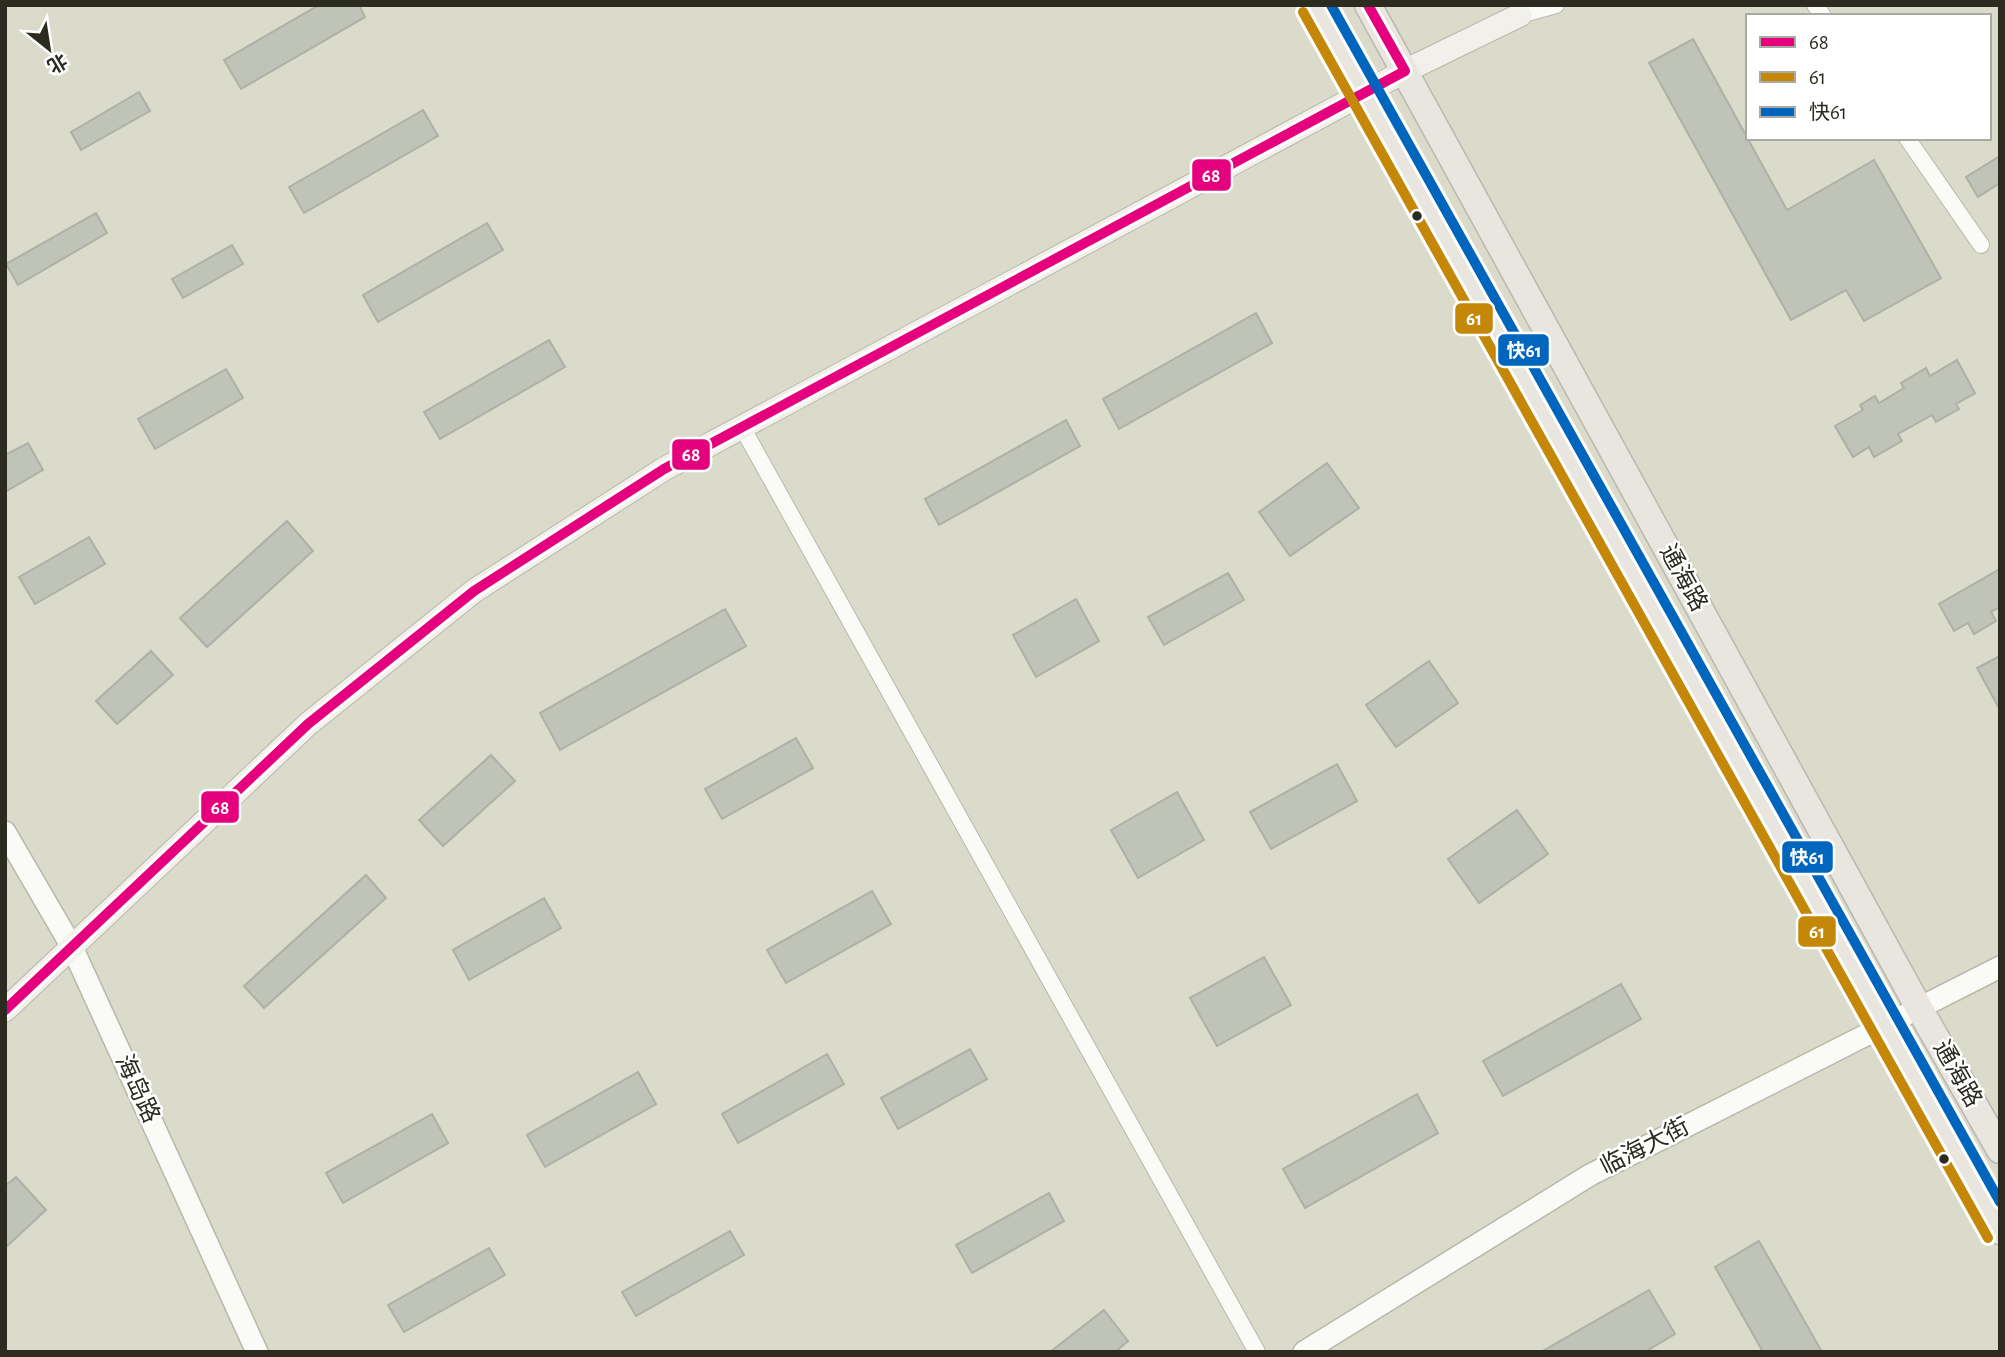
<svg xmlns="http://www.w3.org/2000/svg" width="2005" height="1357" font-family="'Alegreya Sans','Noto Sans SC',sans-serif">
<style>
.building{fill:#c0c3b7;stroke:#adb0a4;stroke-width:2}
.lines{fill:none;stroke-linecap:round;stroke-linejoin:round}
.minor-casing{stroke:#b8b8ab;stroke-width:18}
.tertiary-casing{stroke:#b8b8ab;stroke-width:24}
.secondary-casing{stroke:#b8b8ab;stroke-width:25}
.primary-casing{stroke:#b8b8b0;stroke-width:29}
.minor{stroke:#fafaf7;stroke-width:16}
.tertiary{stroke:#fafaf7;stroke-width:21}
.secondary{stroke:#f1f0eb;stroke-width:23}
.primary{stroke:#e9e6df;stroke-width:26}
.bus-1-casing{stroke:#fff;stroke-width:16}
.bus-2-casing{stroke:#fff;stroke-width:16}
.bus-3-casing{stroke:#fff;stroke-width:16}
.bus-1{stroke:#e5007d;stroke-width:10}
.bus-2{stroke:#c48708;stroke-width:10}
.bus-3{stroke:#0065bd;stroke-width:10}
.bus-dot{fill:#2b2b1f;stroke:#fff;stroke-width:2.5}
.labels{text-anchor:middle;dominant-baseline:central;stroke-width:5;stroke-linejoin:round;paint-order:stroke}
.street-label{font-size:24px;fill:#2b2b1f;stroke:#fff}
.line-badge{stroke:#fff;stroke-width:2.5}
.badge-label{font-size:19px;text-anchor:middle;font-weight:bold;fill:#fff}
</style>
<rect width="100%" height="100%" fill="#dbdbcb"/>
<g class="building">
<path d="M319,5H359L365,17L241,89L224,60Z"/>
<path d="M1693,39L1787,210L1874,160L1941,278L1864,321L1846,290L1791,320L1649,63Z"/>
<path d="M139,92L150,111L81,150L71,132Z"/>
<path d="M423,110L438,136L304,213L289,187Z"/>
<path d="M2000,156V183L1978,197L1966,177Z"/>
<path d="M96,213L107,233L18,285L6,264Z"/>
<path d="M487,223L503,250L378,322L363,295Z"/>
<path d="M232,245L243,264L183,298L172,279Z"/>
<path d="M1256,313L1272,343L1119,429L1103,399Z"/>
<path d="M549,340L565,367L440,439L424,412Z"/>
<path d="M1957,360L1975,393L1956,404L1959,409L1936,422L1932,415L1898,434L1902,441L1874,457L1869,447L1853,457L1835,426L1863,410L1860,405L1875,396L1879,403L1904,388L1901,383L1926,368L1930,376Z"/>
<path d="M226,369L243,398L155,449L138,419Z"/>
<path d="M1066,420L1080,446L939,525L925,499Z"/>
<path d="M28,443L43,470L5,492V455Z"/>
<path d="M1327,463L1359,508L1290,556L1259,512Z"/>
<path d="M287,521L313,551L207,647L180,618Z"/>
<path d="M89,537L105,564L35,604L19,577Z"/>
<path d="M2000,569V607L1991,612L1996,621L1974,634L1968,623L1954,631L1939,604Z"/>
<path d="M1228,573L1244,600L1164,645L1148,617Z"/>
<path d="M1076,599L1099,641L1036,677L1013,635Z"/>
<path d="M725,609L746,646L560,750L540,713Z"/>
<path d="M151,651L173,675L117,724L96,701Z"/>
<path d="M2000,656V710L1977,668Z"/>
<path d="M1429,661L1458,703L1396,747L1366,705Z"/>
<path d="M796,738L813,768L722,819L705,789Z"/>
<path d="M491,755L515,781L443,846L419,820Z"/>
<path d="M1337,764L1357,801L1271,849L1250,812Z"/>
<path d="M1177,792L1204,840L1138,878L1111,830Z"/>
<path d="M1517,810L1548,854L1479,903L1448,859Z"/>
<path d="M366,875L386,898L264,1008L244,986Z"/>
<path d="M872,891L891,924L786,983L767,950Z"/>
<path d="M544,898L561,928L469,980L453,950Z"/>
<path d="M1264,957L1291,1005L1217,1046L1190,998Z"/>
<path d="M1621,984L1641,1019L1503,1096L1483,1061Z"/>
<path d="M970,1049L987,1079L898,1129L881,1098Z"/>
<path d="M827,1054L844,1084L738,1143L722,1114Z"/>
<path d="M638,1072L656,1104L545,1167L527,1135Z"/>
<path d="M1417,1094L1438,1133L1305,1208L1283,1169Z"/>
<path d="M432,1114L448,1143L343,1203L326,1173Z"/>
<path d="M16,1177L46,1210L5,1248V1186Z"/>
<path d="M1049,1193L1064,1221L972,1273L956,1245Z"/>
<path d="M730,1231L744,1255L636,1316L622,1292Z"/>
<path d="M1759,1241L1822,1352H1763L1715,1267Z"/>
<path d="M489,1248L505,1275L404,1332L388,1305Z"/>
<path d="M1649,1290L1675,1334L1645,1352H1541Z"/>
<path d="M1104,1310L1128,1341L1115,1352H1050Z"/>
</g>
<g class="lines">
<g class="minor-casing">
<g id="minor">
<path d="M1815,5L1823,16"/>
<path d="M1520,15L1556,5"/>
<path d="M1907,138L1981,245"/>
<path d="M742,427L1257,1352"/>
</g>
</g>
<g class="tertiary-casing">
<g id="tertiary">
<path d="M5,832L72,947L257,1352"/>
<path d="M1304,1352L1590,1175L2000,967"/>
</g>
</g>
<g class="secondary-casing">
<path id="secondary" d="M5,1010L308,724L474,591L664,469L1405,71L1520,15"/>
</g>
<g class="primary-casing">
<g id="primary">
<path d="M1315,5L1887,1026L2000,1231"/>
<path d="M1368,5L1919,1008L2000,1150"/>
</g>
</g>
<use href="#minor" class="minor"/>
<use href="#tertiary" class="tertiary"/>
<use href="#secondary" class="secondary"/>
<use href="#primary" class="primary"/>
<g class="bus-1-casing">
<path id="bus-1" d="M5,1010L308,724L474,591L664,469L1405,71L1368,5"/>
</g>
<g class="bus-2-casing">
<path id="bus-2" d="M1303,12L1988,1238"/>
</g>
<g class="bus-3-casing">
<path id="bus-3" d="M1331,5L2000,1202"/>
</g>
<use href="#bus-1" class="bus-1"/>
<use href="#bus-2" class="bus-2"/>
<use href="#bus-3" class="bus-3"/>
</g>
<g class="bus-dot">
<circle cx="1417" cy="216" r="6"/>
<circle cx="1944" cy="1159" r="6"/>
</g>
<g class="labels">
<g class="street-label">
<text transform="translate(1683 578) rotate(61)">通海路</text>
<text transform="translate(1957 1074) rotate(60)">通海路</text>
<text transform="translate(137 1089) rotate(65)">海岛路</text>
<text transform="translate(1645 1147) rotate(-27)">临海大街</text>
</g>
</g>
<g class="line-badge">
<rect x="1191" y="158" width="41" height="34" rx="7" fill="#e5007d"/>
<rect x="1454" y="302" width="40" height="33" rx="7" fill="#c48708"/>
<rect x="1497" y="333" width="53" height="34" rx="7" fill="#0065bd"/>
<rect x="671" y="438" width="40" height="33" rx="7" fill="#e5007d"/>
<rect x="200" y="790" width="40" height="34" rx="7" fill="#e5007d"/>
<rect x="1781" y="840" width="53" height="34" rx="7" fill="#0065bd"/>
<rect x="1797" y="915" width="40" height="33" rx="7" fill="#c48708"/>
</g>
<g class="badge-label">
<text x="1211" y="182">68</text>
<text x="1474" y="325">61</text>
<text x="1524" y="357">快61</text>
<text x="691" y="461">68</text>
<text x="220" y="814">68</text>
<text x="1807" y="864">快61</text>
<text x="1817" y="938">61</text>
</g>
<rect width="2005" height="1357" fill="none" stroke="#2b2b1f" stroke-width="14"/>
<rect x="1746" y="14" width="245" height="126" fill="#ffffff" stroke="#aaaaa5" stroke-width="2"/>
<rect x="1760" y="37" width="35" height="10" fill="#e5007d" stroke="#aaaaa5" stroke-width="2"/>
<text x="1809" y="49" font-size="21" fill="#2b2b1f">68</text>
<rect x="1760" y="72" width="35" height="10" fill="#c48708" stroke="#aaaaa5" stroke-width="2"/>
<text x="1809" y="84" font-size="21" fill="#2b2b1f">61</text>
<rect x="1760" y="107" width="35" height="10" fill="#0065bd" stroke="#aaaaa5" stroke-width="2"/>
<text x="1809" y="119" font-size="21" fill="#2b2b1f">快61</text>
<g transform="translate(49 49) rotate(150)" stroke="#ffffff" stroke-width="5" paint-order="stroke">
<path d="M0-5L12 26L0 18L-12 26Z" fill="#2b2b1f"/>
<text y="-10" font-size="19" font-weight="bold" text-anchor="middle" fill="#2b2b1f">北</text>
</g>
</svg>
